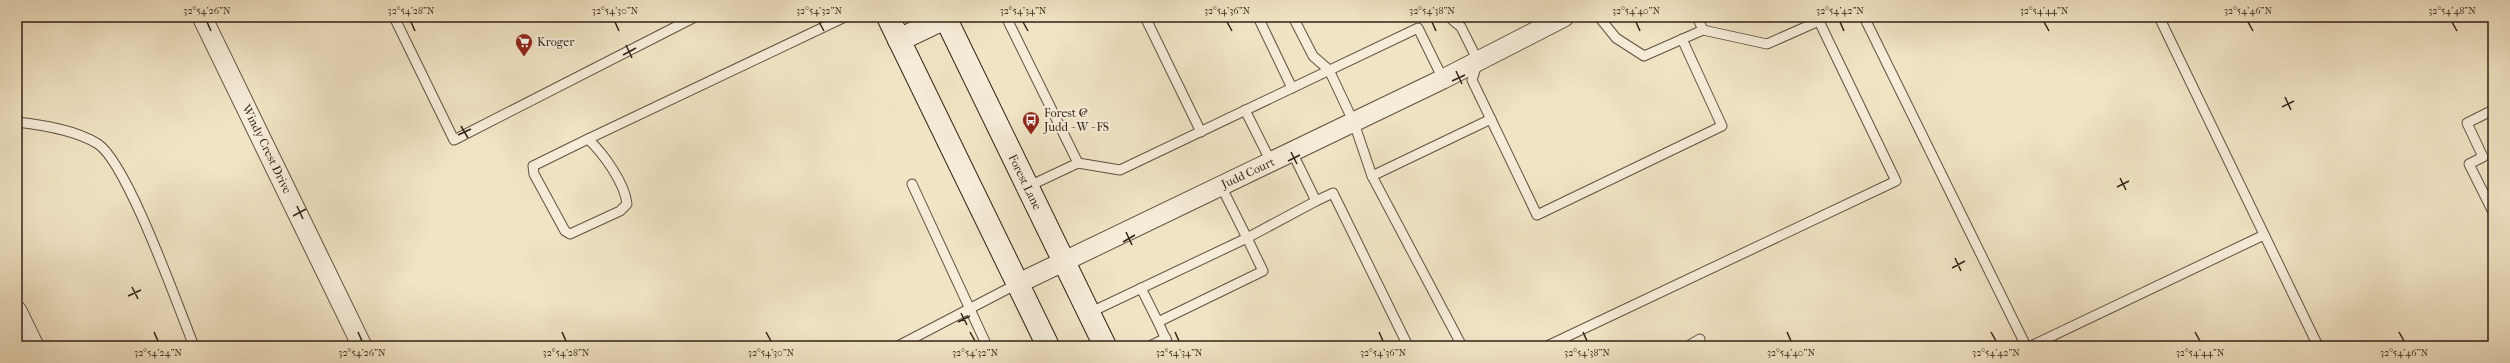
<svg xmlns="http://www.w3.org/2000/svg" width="2510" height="363" font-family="'IM FELL French Canon',serif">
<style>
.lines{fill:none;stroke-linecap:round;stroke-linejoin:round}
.service-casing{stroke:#605242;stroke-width:11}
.minor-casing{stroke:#605242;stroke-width:21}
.secondary-casing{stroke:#302217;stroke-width:24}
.service{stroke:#f6edd9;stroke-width:9}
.minor{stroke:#f6edd9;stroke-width:19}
.secondary{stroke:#f6edd9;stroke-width:22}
.ticks{fill:none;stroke:#302217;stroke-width:1.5}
.labels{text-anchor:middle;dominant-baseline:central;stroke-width:4;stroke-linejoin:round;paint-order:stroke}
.poi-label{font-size:12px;fill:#302217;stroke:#f6edd9;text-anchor:start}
.street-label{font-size:12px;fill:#302217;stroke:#f6edd9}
.neatline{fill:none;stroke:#302217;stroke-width:1.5}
.ticks-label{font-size:10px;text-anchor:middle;fill:#302217}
</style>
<rect width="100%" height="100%" fill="#f1e4c4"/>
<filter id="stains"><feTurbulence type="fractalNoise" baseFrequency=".005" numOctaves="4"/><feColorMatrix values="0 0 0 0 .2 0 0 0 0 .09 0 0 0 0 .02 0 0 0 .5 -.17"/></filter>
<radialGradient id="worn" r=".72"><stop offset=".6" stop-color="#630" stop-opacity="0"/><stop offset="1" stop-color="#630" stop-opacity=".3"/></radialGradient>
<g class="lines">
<g class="service-casing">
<g id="service">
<path d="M394,17L454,140L695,17"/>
<path d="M1006,17L1078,163L1027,187"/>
<path d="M1145,17L1201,132"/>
<path d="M1258,17L1292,88"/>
<path d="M1293,17L1313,56L1329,70L1354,123L1372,176L1462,346"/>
<path d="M1449,17L1461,27L1478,61L1472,80L1537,215L1722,126L1682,39"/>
<path d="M1599,17L1616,38L1644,56L1703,30L1767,44L1819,21"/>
<path d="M1697,17L1703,30"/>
<path d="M1864,17L2026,346"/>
<path d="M2159,17L2318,346"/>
<path d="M1245,110L1271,162"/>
<path d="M2493,110L2467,123L2483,157L2469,164L2493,212"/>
<path d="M17,122C43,125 76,130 98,144C128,164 178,307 194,346"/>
<path d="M588,139L845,17"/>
<path d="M588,139C603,153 625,183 627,204L620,211L570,234L565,231L534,174L533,166Z"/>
<path d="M1292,152L1316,201L1333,193L1408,346"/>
<path d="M1078,163L1120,170L1418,28L1443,79"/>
<path d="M1372,176L1491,119"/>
<path d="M912,184L987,346"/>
<path d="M1141,288L1158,322"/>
<path d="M1089,313L1247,238L1221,186"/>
<path d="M898,346L1017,284"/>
<path d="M1150,346L1166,338"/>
<path d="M1169,346L1158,322L1263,271L1247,238L1316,201"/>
<path d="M1547,346L1896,181L1817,17"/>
<path d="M1688,346L1700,339"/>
<path d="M2031,346L2264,235"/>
</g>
</g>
<g class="minor-casing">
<g id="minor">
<path d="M202,17L362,346"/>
<path d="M1017,284L1443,79L1564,17"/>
<path d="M17,311L34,346"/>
</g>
</g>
<g class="secondary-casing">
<g id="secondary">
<path d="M888,17L1048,346"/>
<path d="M945,17L1105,346"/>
<path d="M899,40L945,18"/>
</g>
</g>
<use href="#service" class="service"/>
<use href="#minor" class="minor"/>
<use href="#secondary" class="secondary"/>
</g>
<path class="ticks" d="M207,22L211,31M411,22L415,31M615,22L619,31M819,22L824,31M1023,22L1028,31M1227,22L1232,31M1432,22L1436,31M1636,22L1640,31M1840,22L1844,31M2044,22L2049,31M2248,22L2253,31M2452,22L2457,31M626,45L632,58M623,55L636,48M1456,71L1462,84M1452,81L1465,75M2285,97L2291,110M2282,107L2294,101M461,126L468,138M458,135L471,129M1291,152L1297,164M1288,161L1300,155M2120,178L2126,190M2117,187L2129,181M297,206L303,219M293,216L306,209M1126,232L1132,245M1123,242L1135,235M1955,258L1961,271M1952,268L1965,261M132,287L138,299M128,296L141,290M961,313L967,325M958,322L970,316M154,332L158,341M358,332L362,341M562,332L566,341M766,332L771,341M970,332L975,341M1175,332L1179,341M1379,332L1383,341M1583,332L1587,341M1787,332L1791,341M1991,332L1996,341M2195,332L2200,341M2399,332L2404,341"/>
<defs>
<g id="supermarket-pin" transform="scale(0.9)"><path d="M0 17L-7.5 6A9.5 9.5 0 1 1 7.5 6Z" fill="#8f2418" stroke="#f6edd9"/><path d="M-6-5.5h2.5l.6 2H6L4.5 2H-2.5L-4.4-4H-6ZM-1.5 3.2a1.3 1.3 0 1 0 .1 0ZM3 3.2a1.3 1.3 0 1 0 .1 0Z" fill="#fff"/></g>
<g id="bus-pin" transform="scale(0.9)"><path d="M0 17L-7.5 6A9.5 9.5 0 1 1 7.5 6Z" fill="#8f2418" stroke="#f6edd9"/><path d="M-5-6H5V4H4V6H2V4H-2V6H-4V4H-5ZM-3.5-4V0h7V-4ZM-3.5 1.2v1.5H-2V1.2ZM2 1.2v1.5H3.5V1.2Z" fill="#fff"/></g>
</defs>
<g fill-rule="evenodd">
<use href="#supermarket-pin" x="524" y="42"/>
<use href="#bus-pin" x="1031" y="120"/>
</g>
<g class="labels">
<g class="poi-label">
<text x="537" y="42">Kroger</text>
<text x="1044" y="113">Forest @<tspan x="1044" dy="14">Judd - W - FS</tspan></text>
</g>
<g class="street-label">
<text transform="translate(267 149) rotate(64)">Windy Crest Drive</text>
<text transform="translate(1248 173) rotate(-25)">Judd Court</text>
<text transform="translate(1025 182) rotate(64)">Forest Lane</text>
</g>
</g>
<rect width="2510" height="363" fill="none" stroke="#f1e4c4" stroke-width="44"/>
<rect x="22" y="22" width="2466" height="319" class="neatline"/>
<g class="ticks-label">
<text x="207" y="14">32°54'26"N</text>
<text x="411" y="14">32°54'28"N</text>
<text x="615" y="14">32°54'30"N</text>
<text x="819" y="14">32°54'32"N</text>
<text x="1023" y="14">32°54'34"N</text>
<text x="1227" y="14">32°54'36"N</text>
<text x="1432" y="14">32°54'38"N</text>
<text x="1636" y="14">32°54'40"N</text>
<text x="1840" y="14">32°54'42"N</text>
<text x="2044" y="14">32°54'44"N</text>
<text x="2248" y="14">32°54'46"N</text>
<text x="2452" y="14">32°54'48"N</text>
<text x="158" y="356">32°54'24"N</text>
<text x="362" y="356">32°54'26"N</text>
<text x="566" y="356">32°54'28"N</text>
<text x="771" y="356">32°54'30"N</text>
<text x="975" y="356">32°54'32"N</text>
<text x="1179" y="356">32°54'34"N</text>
<text x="1383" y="356">32°54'36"N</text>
<text x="1587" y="356">32°54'38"N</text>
<text x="1791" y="356">32°54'40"N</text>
<text x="1996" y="356">32°54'42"N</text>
<text x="2200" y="356">32°54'44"N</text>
<text x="2404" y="356">32°54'46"N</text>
</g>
<rect width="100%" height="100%" filter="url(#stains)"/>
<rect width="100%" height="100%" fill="url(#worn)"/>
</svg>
